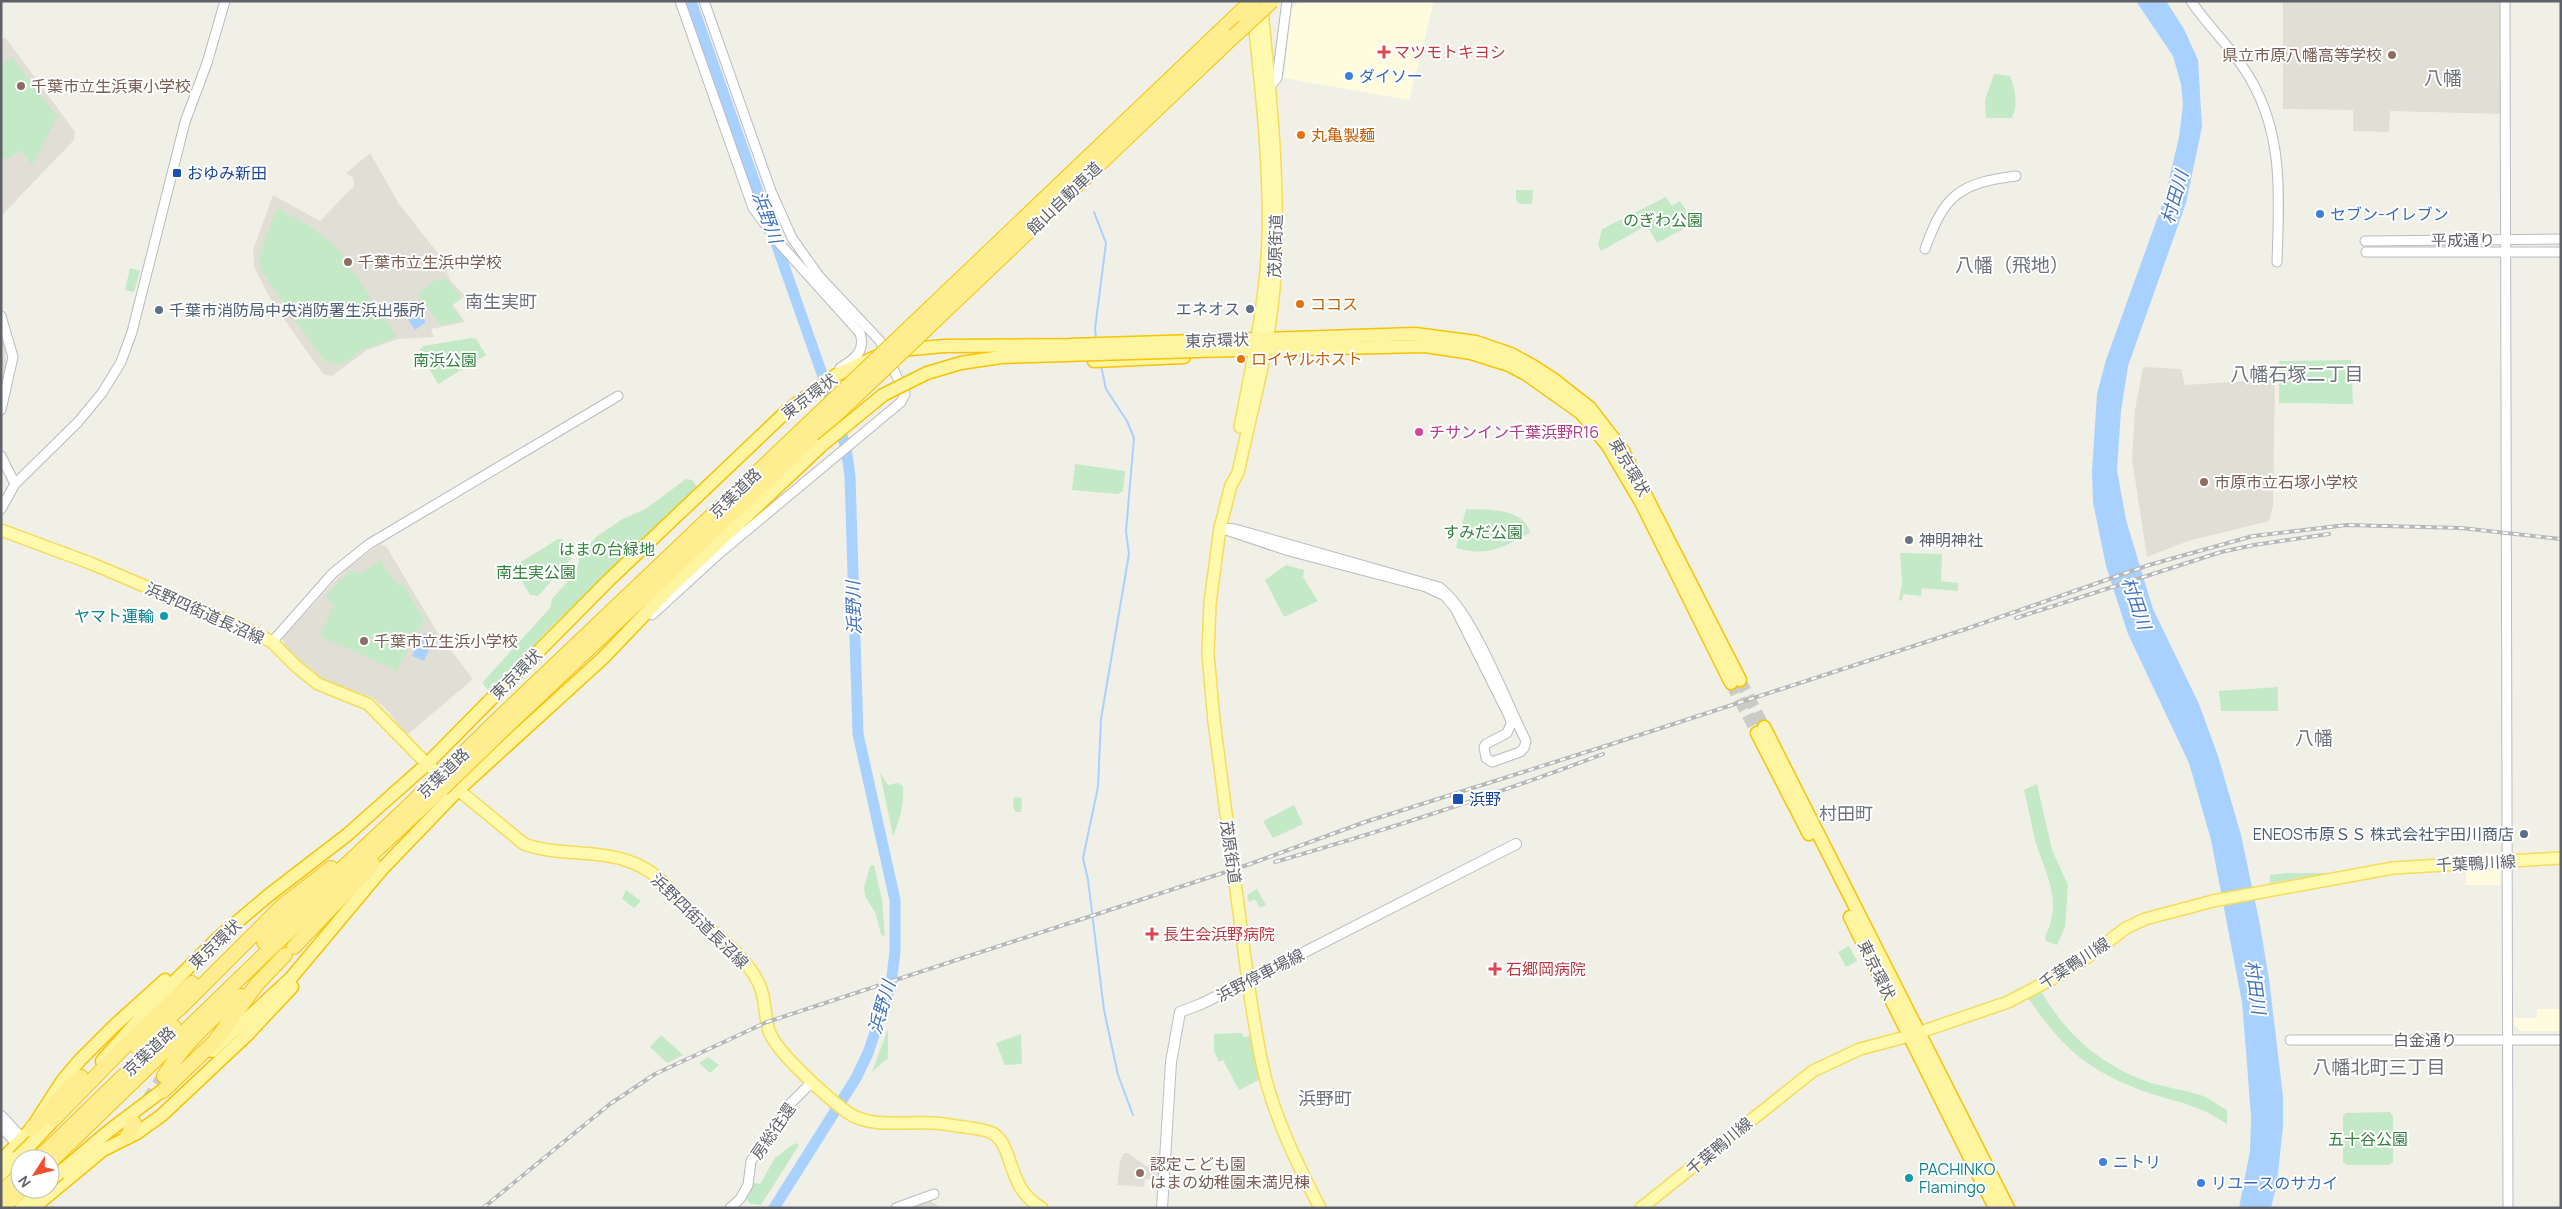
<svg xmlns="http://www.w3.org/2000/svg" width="2562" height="1209" font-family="Manrope,'Noto Sans JP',sans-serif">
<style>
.commercial{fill:#fffbde}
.education{fill:#e1dfd5}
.green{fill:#c3e9c7}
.water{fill:#a9d1ff}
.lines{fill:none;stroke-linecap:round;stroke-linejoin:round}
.stream{stroke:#a9d1ff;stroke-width:2}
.river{stroke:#a9d1ff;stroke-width:11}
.trunk-tunnel{stroke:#ccccc7;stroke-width:12;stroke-dasharray:12 6;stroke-linecap:butt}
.motorway-tunnel{stroke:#ccccc7;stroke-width:14;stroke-dasharray:14 7;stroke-linecap:butt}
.tertiary-casing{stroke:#b9bbc1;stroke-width:11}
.secondary-casing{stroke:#bcbec5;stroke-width:12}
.primary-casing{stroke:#f7db5a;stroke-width:14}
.trunk-casing{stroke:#f8c300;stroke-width:15}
.motorway-casing{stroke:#f8c300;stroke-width:16}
.tertiary{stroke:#fff;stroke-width:9}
.secondary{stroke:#fff;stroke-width:10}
.primary{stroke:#fffaae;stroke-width:11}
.trunk{stroke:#fff49f;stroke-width:12}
.motorway{stroke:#ffee90;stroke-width:14}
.rail-casing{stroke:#b7b8b9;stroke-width:4}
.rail{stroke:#fff;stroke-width:2;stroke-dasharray:5.5;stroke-linecap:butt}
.primary-bridge-casing{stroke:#f7db5a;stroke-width:14;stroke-linecap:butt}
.trunk-bridge-casing{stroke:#f8c300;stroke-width:15;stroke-linecap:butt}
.motorway-bridge-casing{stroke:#f8c300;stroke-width:16;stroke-linecap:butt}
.primary-bridge{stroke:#fffaae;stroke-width:11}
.trunk-bridge{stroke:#fff49f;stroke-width:12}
.motorway-bridge{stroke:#ffee90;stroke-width:14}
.health-dot{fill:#e0444e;stroke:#fff;stroke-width:2}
.education-dot{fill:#8d6e63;stroke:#fff;stroke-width:2}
.shop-dot{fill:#3f7fe0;stroke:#fff;stroke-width:2}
.food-dot{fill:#e8710a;stroke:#fff;stroke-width:2}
.transit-dot{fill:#1a4fb4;stroke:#fff;stroke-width:2}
.service-dot{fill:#5c6f8a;stroke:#fff;stroke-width:2}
.hotel-dot{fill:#d1479c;stroke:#fff;stroke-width:2}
.worship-dot{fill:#6b7280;stroke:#fff;stroke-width:2}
.culture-dot{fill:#0f9aa8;stroke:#fff;stroke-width:2}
.labels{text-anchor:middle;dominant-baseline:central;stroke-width:4;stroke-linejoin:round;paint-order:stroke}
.health-label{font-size:16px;fill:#be3a42;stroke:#fff;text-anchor:start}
.education-label{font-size:16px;fill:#785e54;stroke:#fff;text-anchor:start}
.shop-label{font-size:16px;fill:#366cbe;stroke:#fff;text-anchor:start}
.food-label{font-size:16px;fill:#c56008;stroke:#fff;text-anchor:start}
.transit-label{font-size:16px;fill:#164399;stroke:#fff;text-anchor:start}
.street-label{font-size:16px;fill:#5e6168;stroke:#fff}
.park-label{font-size:16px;fill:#31833d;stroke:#fff}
.service-label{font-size:16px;fill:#4e5e75;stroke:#fff;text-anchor:end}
.hotel-label{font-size:16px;fill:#b23c85;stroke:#fff;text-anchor:start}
.worship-label{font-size:16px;fill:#5b616d;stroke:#fff;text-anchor:start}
.culture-label{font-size:16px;fill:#0d838f;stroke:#fff;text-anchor:end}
.water-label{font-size:18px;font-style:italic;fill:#4273c0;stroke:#fff}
.neighbourhood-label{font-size:18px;fill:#6f737a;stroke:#fff}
.quarter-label{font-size:19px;fill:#6f737a;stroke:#fff}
</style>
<rect width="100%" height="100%" fill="#f1f0e7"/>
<g class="commercial">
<path d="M1299,1H1434L1409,100L1284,78L1291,9Z"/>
<path d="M2466,868H2497L2501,872L2500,885H2466Z"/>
<path d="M2537,1009H2561V1031H2521L2514,1025V1018H2537Z"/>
</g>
<g class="education">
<path d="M2283,1H2500L2502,114L2390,111L2389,132L2353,131V110L2283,109Z"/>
<path d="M5,37L75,132L74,140L1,216V40Z"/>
<path d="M370,153L399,204L441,257L450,280L465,296L453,305L465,322L431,329L434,337L398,339L367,350L332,376L323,374L276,308L264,287L254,266L253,250L273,195L320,221L354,186L353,178L346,173Z"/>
<path d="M5,339L6,363L1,391V340Z"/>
<path d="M2143,367L2181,369L2185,385L2275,379L2273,506L2269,521L2188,541L2147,557L2132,459L2135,410Z"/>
<path d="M380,544L386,546L439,635L473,679L407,735L385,708L371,697L324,680L311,671L284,644L283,638L345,570Z"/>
<path d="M1124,1153H1128L1146,1166L1161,1167L1160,1180L1145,1179L1144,1187L1117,1185L1120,1161Z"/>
<path d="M929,1200L941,1208H905Z"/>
</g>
<g class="green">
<path d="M12,57L57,117L32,165L21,150L9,158L1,159V65Z"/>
<path d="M1994,74L2010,76C2015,87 2019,109 2011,118H1986L1985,100Z"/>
<path d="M1516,190H1533L1532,204H1520L1516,200Z"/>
<path d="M1666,197L1672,206L1680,201L1691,218L1701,213L1704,218L1657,243L1647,225L1601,251L1598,245L1602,229Z"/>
<path d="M277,208L303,222L337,247L397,337L362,350L341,365L325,361L288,311L261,269L259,256Z"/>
<path d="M130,268L140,271L134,292L125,290Z"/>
<path d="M439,278L441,280L445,278L461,298L451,305L463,321L443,325L439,324L418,293Z"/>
<path d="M471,338L476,339L486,355L438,384L419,351L423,346Z"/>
<path d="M2351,360L2353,404L2279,403V361Z"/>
<path d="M1075,464L1125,471L1123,491L1118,494L1072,490Z"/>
<path d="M686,479L692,480L697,487L553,625L489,691L482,683L550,608L552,599L576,572L581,553L596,537L621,520L647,508Z"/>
<path d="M1466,509C1486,510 1524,507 1530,533C1501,548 1489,557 1456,548Z"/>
<path d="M558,539H562L571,554V559L538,596L530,595L514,568L516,565Z"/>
<path d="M1900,553L1942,554L1941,581L1958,583V591L1922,588L1921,596L1903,594L1902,601L1899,600L1902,583Z"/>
<path d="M380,560L397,586L402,583L424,619L397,671L320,636L334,605L325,596L351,571L361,574Z"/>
<path d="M1286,565L1304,570L1303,577L1318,601L1284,617L1265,580Z"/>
<path d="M2278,687V711H2221L2219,691Z"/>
<path d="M880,773L888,785L897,783L903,786C905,800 899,823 893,836Z"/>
<path d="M2037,784L2052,850L2068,885L2065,927L2057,945L2046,941L2045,937C2063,899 2046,876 2035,840C2031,823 2028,806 2024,790Z"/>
<path d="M1014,797L1022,798L1021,812H1016L1013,807Z"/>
<path d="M1294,805L1303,824L1273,838L1263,821Z"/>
<path d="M874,865L882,900L885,936L881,935L876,914L865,896L864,888L870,866Z"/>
<path d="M2286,873H2330L2270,883V875Z"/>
<path d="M1257,889L1266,905L1260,908L1255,899L1249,902L1247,895Z"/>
<path d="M626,890L641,901L634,908L622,899Z"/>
<path d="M1849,946L1857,961L1846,967L1838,952Z"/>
<path d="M2041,991C2066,1035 2102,1066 2151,1083C2168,1088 2187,1090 2203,1096C2212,1100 2219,1106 2227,1110V1124C2199,1105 2180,1103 2149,1093C2088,1071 2065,1051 2028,998Z"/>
<path d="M888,1029V1058L872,1072Z"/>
<path d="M1241,1033L1244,1037L1251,1036L1259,1080L1239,1090L1223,1060L1219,1062L1214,1051V1034Z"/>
<path d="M1021,1034L1022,1064L1005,1065L996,1043Z"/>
<path d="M661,1035L683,1055L667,1063L650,1047Z"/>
<path d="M708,1057L719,1065L710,1073L699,1063Z"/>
<path d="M2390,1112L2393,1117V1162L2389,1165H2347L2343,1162V1116L2346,1113Z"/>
<path d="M795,1143L799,1145L761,1205L751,1204L745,1198L752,1182L760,1184L775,1158Z"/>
</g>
<g class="water">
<path d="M2136,1H2166L2184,29L2198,60L2202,127L2186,203L2128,366L2121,411L2117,470L2126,520L2153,609L2199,704L2218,756L2241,835L2260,925L2269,979L2283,1096V1126L2277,1182L2271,1208H2239L2250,1151L2251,1118L2247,1063L2242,1002L2211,840L2189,763L2128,634L2106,566L2093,502L2092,471L2097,394L2106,360L2165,197L2179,137L2183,105L2181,84L2173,56Z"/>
<path d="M411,301L426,322L415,330L401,309Z"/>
<path d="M423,633L434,639L424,661L412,656Z"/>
</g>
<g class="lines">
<g class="stream">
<path d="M1094,212L1106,243L1095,329L1096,339"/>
<path d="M1101,366L1106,389L1127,421L1134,438L1126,531L1129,554L1101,719L1098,787L1083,858L1088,880L1104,1010L1118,1075L1133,1115"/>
</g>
<g class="river">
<path d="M691,1L834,408"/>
<path d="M774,1208L856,1078L868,1053L891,985L895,951V900L858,734L850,476L846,448L838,423"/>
</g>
<g class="trunk-tunnel">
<path d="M1740,680L1764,727"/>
<path d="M1731,683L1757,733"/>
</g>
<path class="motorway-tunnel" d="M147,1103L164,1076"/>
<g class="tertiary-casing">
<g id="tertiary">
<path d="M680,1L753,208L780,244L860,333C866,352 854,359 840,368"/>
<path d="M2191,1C2209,28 2235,51 2251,80C2284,137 2279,199 2277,262"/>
<path d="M2505,1L2508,1208"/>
<path d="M1266,91L1277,78L1287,1"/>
<path d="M2365,241L2561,239"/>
<path d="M1925,249C1944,196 1958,183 2016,176"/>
<path d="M2366,252H2561"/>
<path d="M1,316L13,357L1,410"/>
<path d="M1,456L15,484"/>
<path d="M1,509L15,484L78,422L102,393L121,362L132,332L185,122L207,63L225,1"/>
<path d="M1220,528L1235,529L1439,587C1472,610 1506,702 1526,741L1524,748L1520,752L1492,762L1486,758L1484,747L1486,744L1507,733L1511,724L1510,718L1455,608L1445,596L1426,587L1289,551Z"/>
<path d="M652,615L721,552L901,402L905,394L880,341L819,276L792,238L771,191L704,1"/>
<path d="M272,642L333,573L369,544L618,396"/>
<path d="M2290,1040H2561"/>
<path d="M1,1115L26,1142"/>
<path d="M1,1127L31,1159"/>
<path d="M730,1208L740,1199L748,1185L751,1161L791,1103L811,1083"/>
<path d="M896,1208L934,1194"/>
</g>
</g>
<g class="secondary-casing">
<path id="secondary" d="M1162,1208L1171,1062L1180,1012L1201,1004L1248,981L1516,844"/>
</g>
<g class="primary-casing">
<g id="primary">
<path d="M1240,427C1252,365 1266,302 1268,239C1270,163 1261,87 1253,11"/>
<path d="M1,530L90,563L249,630L272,642L297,667L318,684L368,704L427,764L524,844C562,858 605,847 642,867C662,877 678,899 694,915C716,936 743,953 757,980C766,995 764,1014 769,1031C776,1052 828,1098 847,1112C870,1129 905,1121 932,1123C943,1123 954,1126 965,1127C975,1129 986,1129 994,1134C1015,1149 1006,1188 1042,1208"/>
<path d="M1214,721L1208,654L1210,603L1220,528L1231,485L1238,473C1251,412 1269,350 1274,288C1281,192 1271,97 1261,1"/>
<path d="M1248,981C1253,1016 1258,1050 1267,1084C1279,1127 1299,1167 1320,1208"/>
<path d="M1641,1208L1813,1071L1860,1049L1909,1036L2008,1002L2052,979L2089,956L2126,928L2145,919L2213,901L2393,868L2561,858"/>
</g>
</g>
<g class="trunk-casing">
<g id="trunk">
<path d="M1196,341L1415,334L1476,342L1511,354L1533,366L1553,379L1590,408L1623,451L1740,680"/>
<path d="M901,350L944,346"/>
<path d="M1196,351L1425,346L1471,353L1509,365L1526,374L1581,413L1608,446L1642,504L1731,683"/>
<path d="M1094,361L1184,357"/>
<path d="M1764,727L2008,1208"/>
<path d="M1757,733L1809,834"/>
<path d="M1850,917L1995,1208"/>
<path d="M212,1051L291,978L383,868L458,790L603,658L668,590L822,445"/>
<path d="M102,1061L159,997L218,938L269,895L347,835L427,764L609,580L788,410L836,375L882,354"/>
<path d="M34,1141L61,1112"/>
<path d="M1,1161L32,1128L63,1080L80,1060L113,1027L165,980"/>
<path d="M59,1173L110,1130L171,1084"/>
<path d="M1,1174L18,1157"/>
<path d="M21,1208L38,1192"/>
<path d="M33,1208L103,1150L137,1133L162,1115L247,1035L292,987"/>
</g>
</g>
<g class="motorway-casing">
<g id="motorway">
<path d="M932,306L1238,14"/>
<path d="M943,313L1234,36"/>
<path d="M496,721L848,386"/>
<path d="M504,729L857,395"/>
<path d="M264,942L435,781"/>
<path d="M294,947L373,864"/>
<path d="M136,1046L181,1007L283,905L331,868"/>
<path d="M164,1076C184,1044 211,1018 241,996"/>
<path d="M163,1091L215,1041L257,984L285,955"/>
<path d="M54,1119L132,1039L192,983"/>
<path d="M32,1128C50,1113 61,1091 81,1077"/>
<path d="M127,1137L134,1123"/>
<path d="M45,1152L174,1027"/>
<path d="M50,1162L269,950L442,789"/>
<path d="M1,1192L20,1175"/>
<path d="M2,1208L22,1189"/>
</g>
</g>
<use href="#tertiary" class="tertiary"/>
<use href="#secondary" class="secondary"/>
<use href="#primary" class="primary"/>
<use href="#trunk" class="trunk"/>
<use href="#motorway" class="motorway"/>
<g class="rail-casing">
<g id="rail">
<path d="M2016,618L2221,552L2254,545L2329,534"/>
<path d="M1275,862C1386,830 1495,795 1603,754"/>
<path d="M483,1208L610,1104L655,1074L767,1022L1250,864L1365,822L1618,742L1966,629L2149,565L2253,536L2347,525L2461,528L2561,539"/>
</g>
</g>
<use href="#rail" class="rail"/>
<g class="primary-bridge-casing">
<path id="primary-bridge" d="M1214,721L1248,981"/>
</g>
<g class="trunk-bridge-casing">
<g id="trunk-bridge">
<path d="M944,346L1070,345L1196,341"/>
<path d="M822,445L883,395L927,373L961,363L1001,357L1196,351"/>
<path d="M18,1157L34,1141"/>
<path d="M50,1181L59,1173"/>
</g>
</g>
<g class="motorway-bridge-casing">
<g id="motorway-bridge">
<path d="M1238,14L1252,1"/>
<path d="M1234,36L1272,1"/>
<path d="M848,386L932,306"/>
<path d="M857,395L943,313"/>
<path d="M435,781L496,721"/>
<path d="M442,789L504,729"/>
<path d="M37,1159L45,1152"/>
</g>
</g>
<use href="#primary-bridge" class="primary-bridge"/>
<use href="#trunk-bridge" class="trunk-bridge"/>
<use href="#motorway-bridge" class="motorway-bridge"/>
</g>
<g class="health-dot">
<path d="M1381.5 44.5h5v5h5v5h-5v5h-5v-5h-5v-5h5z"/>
<path d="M1149.5 926.5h5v5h5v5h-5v5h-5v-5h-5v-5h5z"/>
<path d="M1492.5 961.5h5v5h5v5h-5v5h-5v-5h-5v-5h5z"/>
</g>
<g class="education-dot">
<circle cx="2392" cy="55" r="5"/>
<circle cx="21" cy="86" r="5"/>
<circle cx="348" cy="262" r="5"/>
<circle cx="2204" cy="482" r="5"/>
<circle cx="364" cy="641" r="5"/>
<circle cx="1140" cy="1173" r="5"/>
</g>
<g class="shop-dot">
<circle cx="1349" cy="76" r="5"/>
<circle cx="2320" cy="214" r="5"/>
<circle cx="2103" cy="1162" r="5"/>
<circle cx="2201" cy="1183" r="5"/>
</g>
<g class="food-dot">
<circle cx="1301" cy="135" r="5"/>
<circle cx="1300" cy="304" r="5"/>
<circle cx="1241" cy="359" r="5"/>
</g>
<g class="transit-dot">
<rect x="172" y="168" width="10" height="10" rx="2.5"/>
<rect x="1452" y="793" width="12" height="12" rx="2.5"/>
</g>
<g class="service-dot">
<circle cx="1250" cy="309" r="5"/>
<circle cx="159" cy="310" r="5"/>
<circle cx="2524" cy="834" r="5"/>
</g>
<circle class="hotel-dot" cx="1419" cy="432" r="5"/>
<circle class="worship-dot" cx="1909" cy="540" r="5"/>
<g class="culture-dot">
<circle cx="164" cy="616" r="5"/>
<circle cx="1909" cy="1178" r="5"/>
</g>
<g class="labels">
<g class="health-label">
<text x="1394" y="52">マツモトキヨシ</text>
<text x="1163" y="934">長生会浜野病院</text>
<text x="1506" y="969">石郷岡病院</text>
</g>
<g class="education-label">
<text x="2382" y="55" text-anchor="end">県立市原八幡高等学校</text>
<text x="31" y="86">千葉市立生浜東小学校</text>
<text x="358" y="262">千葉市立生浜中学校</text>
<text x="2214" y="482">市原市立石塚小学校</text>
<text x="374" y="641">千葉市立生浜小学校</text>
<text x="1150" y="1164">認定こども園<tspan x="1150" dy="18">はまの幼稚園未満児棟</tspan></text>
</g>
<g class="shop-label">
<text x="1359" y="76">ダイソー</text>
<text x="2330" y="214">セブン-イレブン</text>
<text x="2113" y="1162">ニトリ</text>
<text x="2211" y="1183">リユースのサカイ</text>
</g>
<g class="food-label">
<text x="1311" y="135">丸亀製麺</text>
<text x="1310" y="304">ココス</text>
<text x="1251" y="359">ロイヤルホスト</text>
</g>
<g class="transit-label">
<text x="187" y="173">おゆみ新田</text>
<text x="1469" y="799">浜野</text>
</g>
<g class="street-label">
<text transform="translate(1064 198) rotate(-44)">館山自動車道</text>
<text x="2463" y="240">平成通り</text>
<text transform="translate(1275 246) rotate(-88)">茂原街道</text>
<text transform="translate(1217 340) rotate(-2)">東京環状</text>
<text transform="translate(809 396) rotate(-37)">東京環状</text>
<text transform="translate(1630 467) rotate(60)">東京環状</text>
<text transform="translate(735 493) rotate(-44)">京葉道路</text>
<text transform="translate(205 613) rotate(24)">浜野四街道長沼線</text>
<text transform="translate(516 674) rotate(-45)">東京環状</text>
<text transform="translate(443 773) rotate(-44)">京葉道路</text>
<text transform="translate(1231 852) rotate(82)">茂原街道</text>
<text transform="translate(2476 863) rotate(-3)">千葉鴨川線</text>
<text transform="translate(700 921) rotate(44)">浜野四街道長沼線</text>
<text transform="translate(215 944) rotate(-43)">東京環状</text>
<text transform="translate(2074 963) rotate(-33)">千葉鴨川線</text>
<text transform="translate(1877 970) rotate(64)">東京環状</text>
<text transform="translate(1260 975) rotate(-27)">浜野停車場線</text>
<text x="2425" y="1040">白金通り</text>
<text transform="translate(149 1051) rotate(-43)">京葉道路</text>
<text transform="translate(773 1131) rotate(-55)">房総往還</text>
<text transform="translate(1719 1146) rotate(-40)">千葉鴨川線</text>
</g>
<g class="park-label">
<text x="1663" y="220">のぎわ公園</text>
<text x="445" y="360">南浜公園</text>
<text x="1483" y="532">すみだ公園</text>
<text x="607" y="549">はまの台緑地</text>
<text x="536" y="572">南生実公園</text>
<text x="2368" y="1139">五十谷公園</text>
</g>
<g class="service-label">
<text x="1240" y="309">エネオス</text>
<text x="169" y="310" text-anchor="start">千葉市消防局中央消防署生浜出張所</text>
<text x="2514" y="834">ENEOS市原ＳＳ 株式会社宇田川商店</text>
</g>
<g class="hotel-label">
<text x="1429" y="432">チサンイン千葉浜野R16</text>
</g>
<g class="worship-label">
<text x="1919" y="540">神明神社</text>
</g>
<g class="culture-label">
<text x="154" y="616">ヤマト運輸</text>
<text x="1919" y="1169" text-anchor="start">PACHINKO<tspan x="1919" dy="18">Flamingo</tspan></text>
</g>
<g class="water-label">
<text transform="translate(2174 197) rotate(-74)">村田川</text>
<text transform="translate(768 217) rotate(70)">浜野川</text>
<text transform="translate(2137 603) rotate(71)">村田川</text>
<text transform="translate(853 608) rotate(-92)">浜野川</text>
<text transform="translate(2256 987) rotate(82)">村田川</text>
<text transform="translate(881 1007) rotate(-74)">浜野川</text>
</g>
<g class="neighbourhood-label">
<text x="501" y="301">南生実町</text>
<text x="1846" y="813">村田町</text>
<text x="1325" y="1098">浜野町</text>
</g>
<g class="quarter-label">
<text x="2443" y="78">八幡</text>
<text x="2012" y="265">八幡（飛地）</text>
<text x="2297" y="374">八幡石塚二丁目</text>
<text x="2314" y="738">八幡</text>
<text x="2379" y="1067">八幡北町三丁目</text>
</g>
</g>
<rect width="2562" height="1209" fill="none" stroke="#5e6168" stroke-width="5"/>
<g transform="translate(35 1174) rotate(234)"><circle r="24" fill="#ffffff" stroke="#bfc0c3"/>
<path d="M0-4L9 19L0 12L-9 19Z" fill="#f0502d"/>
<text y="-8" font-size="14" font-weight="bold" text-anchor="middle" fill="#5e6168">N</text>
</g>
</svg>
